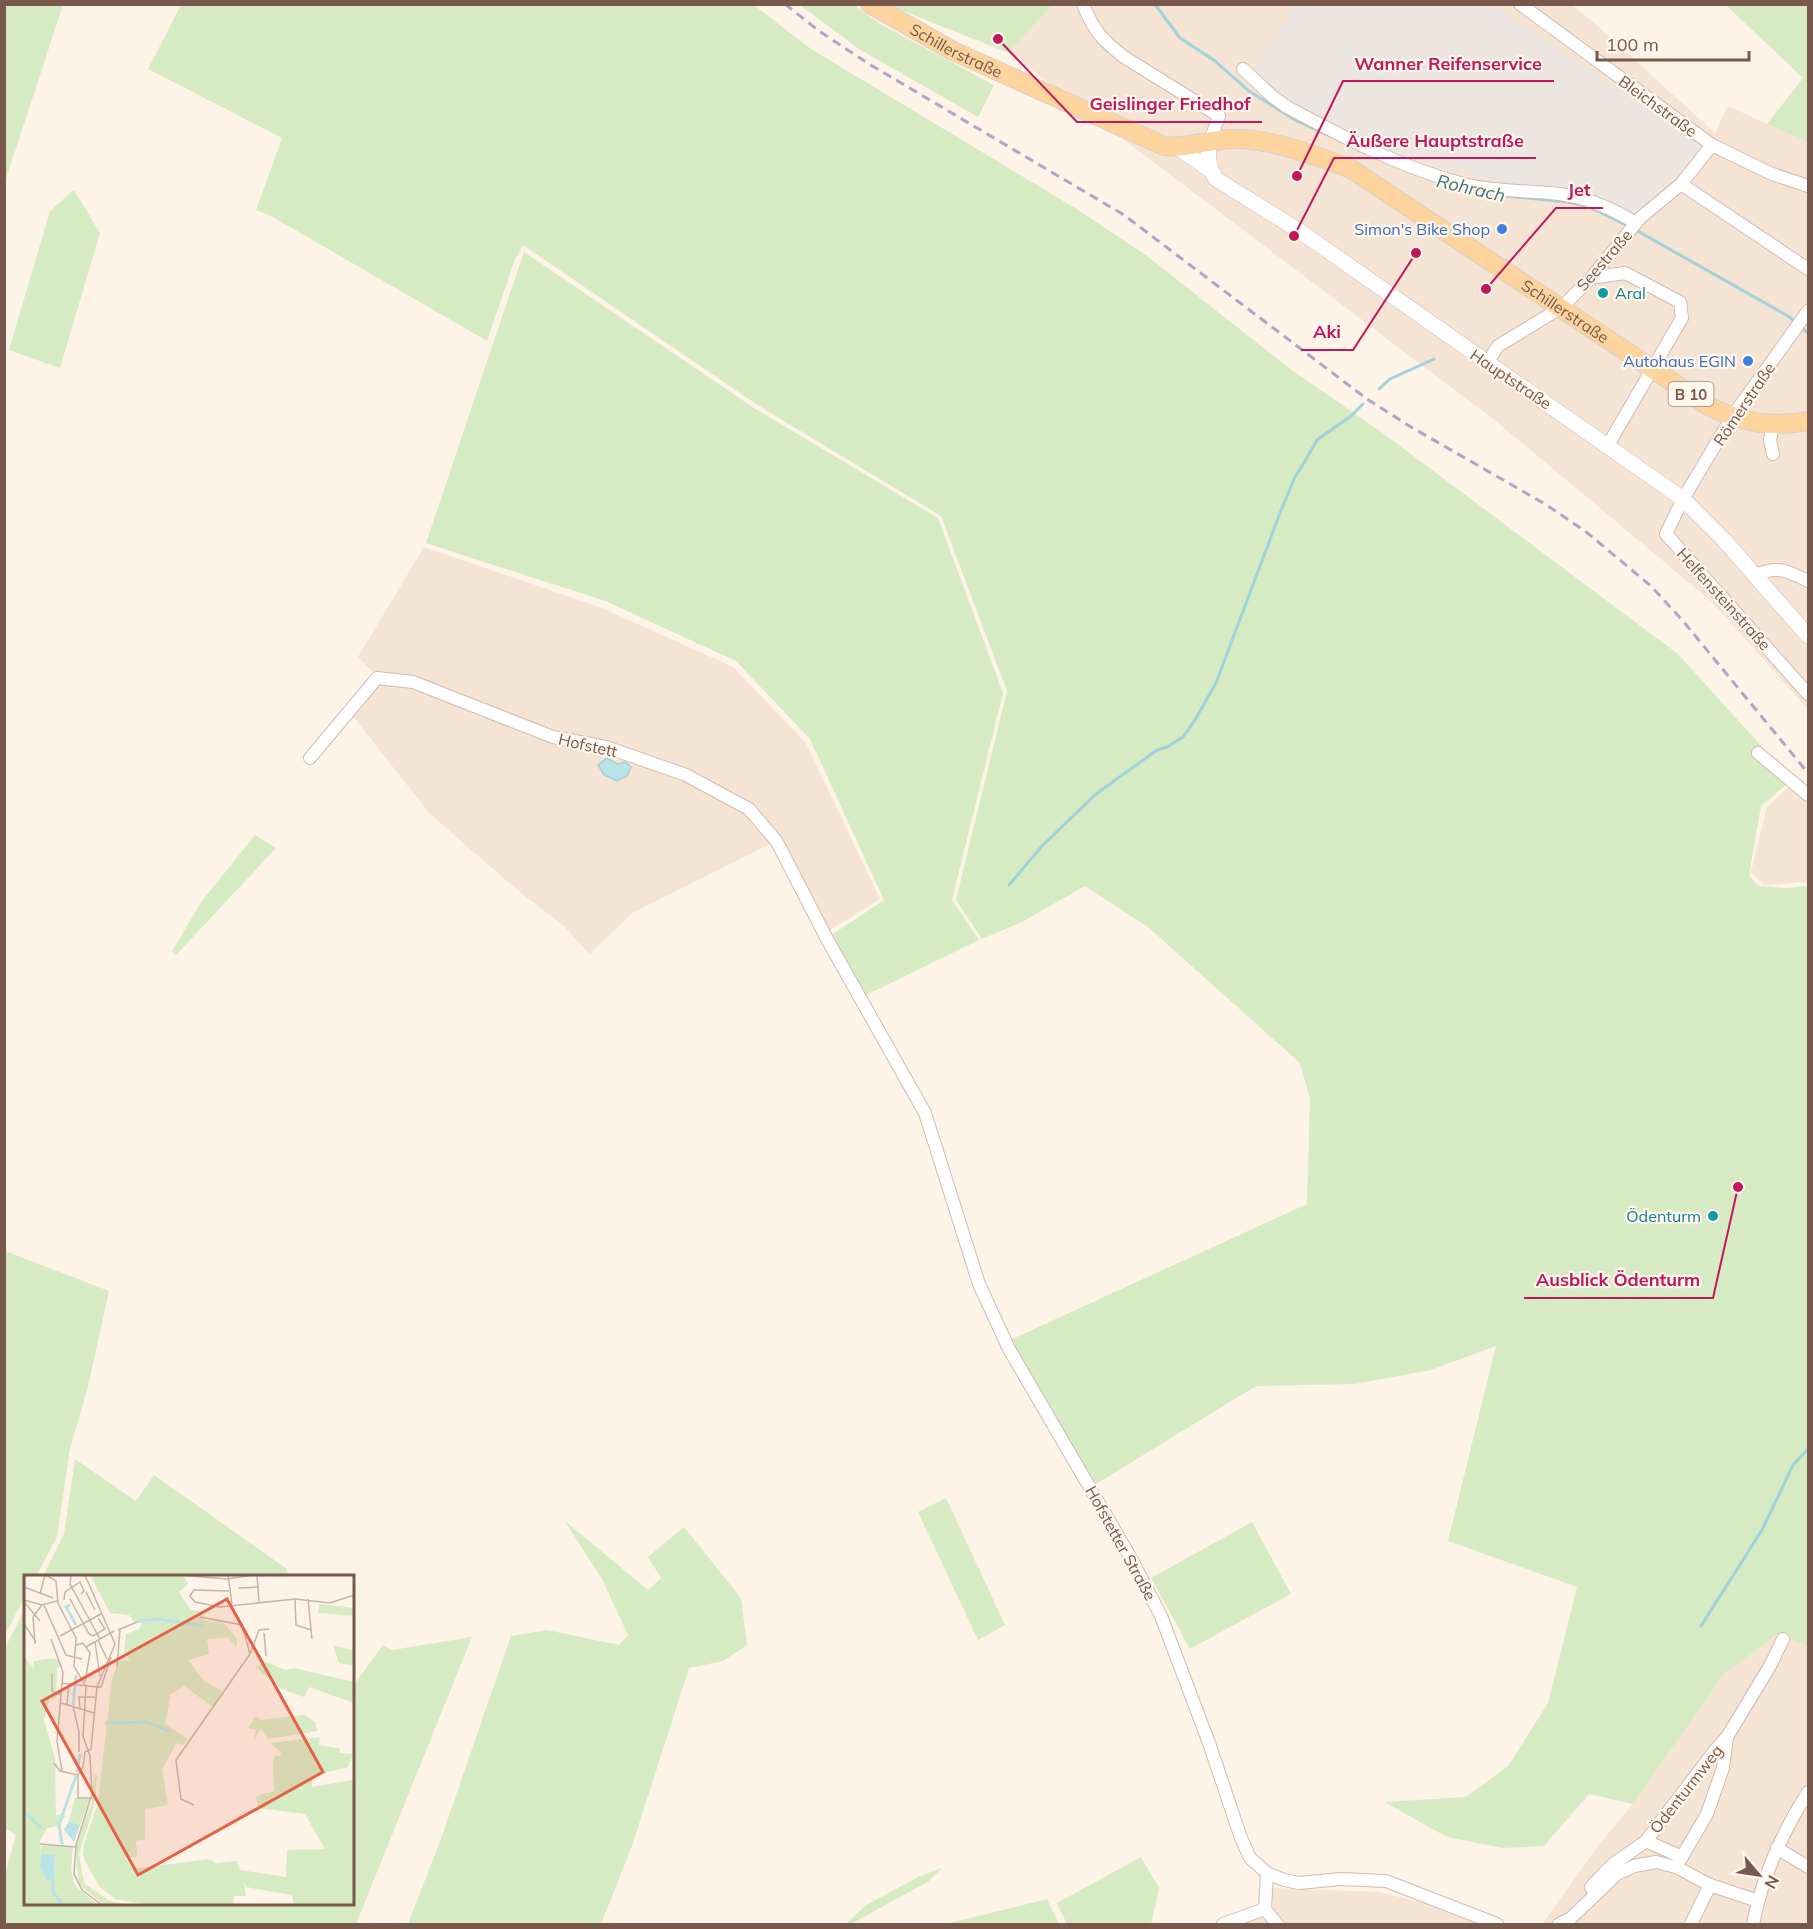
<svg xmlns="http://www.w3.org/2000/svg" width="1813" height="1929" font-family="Mulish,sans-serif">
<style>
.residential{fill:#f5e4d4}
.industrial{fill:#ede5e0}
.green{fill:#d6ebc4}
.water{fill:#bae3e7;stroke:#9fd3d9;stroke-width:1.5}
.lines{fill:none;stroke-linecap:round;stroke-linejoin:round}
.stream{stroke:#9fd3d9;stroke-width:3}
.minor-casing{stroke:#d1bcae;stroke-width:14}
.tertiary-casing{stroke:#d1bcae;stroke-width:16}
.primary-casing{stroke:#d9d0cc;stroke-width:20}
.minor{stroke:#fff;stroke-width:12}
.tertiary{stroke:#fff;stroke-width:15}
.primary{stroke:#fdd49d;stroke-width:18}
.rail{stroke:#b5a3c7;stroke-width:3;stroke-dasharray:9 6;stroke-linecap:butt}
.shop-dot{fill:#3f7fe0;stroke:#fff7ed;stroke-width:2}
.culture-dot{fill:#0f9aa8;stroke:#fff7ed;stroke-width:2}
.labels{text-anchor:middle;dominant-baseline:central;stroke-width:4.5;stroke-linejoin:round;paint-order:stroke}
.shield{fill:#fff7ed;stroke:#a0887b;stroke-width:1.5}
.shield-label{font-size:15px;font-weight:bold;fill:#77584a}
.street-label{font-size:16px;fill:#77584a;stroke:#fff7ed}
.shop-label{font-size:16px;fill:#366cbe;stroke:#fff7ed;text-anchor:end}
.culture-label{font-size:16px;fill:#0d838f;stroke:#fff7ed;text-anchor:start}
.water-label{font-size:18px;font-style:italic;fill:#3c767d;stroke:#fff7ed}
.inset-river{fill:none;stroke:#bae3e7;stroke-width:3}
.inset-road{fill:none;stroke:#c7b5a8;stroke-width:1.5}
.view{fill:#e46348;fill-opacity:0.15;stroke:#e46348;stroke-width:3}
.inset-edge{fill:none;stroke:#77584a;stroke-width:3}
.leader{fill:none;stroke:#c2185b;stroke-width:2}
.callout-dot{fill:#c2185b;stroke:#fff7ed;stroke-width:2}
.callout-label{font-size:18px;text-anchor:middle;font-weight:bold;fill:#c2185b;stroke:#fff7ed;stroke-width:4.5;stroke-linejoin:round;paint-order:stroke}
</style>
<rect width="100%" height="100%" fill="#fdf3e6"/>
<g class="residential">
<path d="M1052,5H1572L1592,21L1715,133L1728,106L1808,142V709L1711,601L1497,422L1009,53Z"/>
<path d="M424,547L602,608L733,667L806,743L880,899L830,930L782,838L632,913L590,954L564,926L516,889L429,813L353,716L381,680L358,657Z"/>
<path d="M1797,779L1808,789V882L1764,885L1751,872L1767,807Z"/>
<path d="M1778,1634L1808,1646V1924H1542L1600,1843L1633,1804L1724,1674Z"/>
<path d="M1272,1888L1380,1892L1506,1924H1212L1255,1911Z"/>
</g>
<path class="industrial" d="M1295,5H1493L1703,145L1670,183L1630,216L1406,159L1291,103L1252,73Z"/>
<g class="green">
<path d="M5,4L63,5L5,182L4,5Z"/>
<path d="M181,5H754L811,49L1075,208L1147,256L1289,368L1384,434L1678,654L1792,780L1761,806L1749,875L1758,886L1787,888L1808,886V1646L1778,1634L1724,1674L1633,1804L1589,1794L1544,1846L1503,1848L1447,1837L1384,1802L1466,1797L1508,1766L1548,1703L1577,1587L1448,1541L1496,1346L1431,1370L1355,1384L1256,1386L1096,1484L1046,1403L1010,1340L1307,1204L1310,1099L1300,1063L1148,927L1085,886L1022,922L982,939L956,900L1007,691L941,516L756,404L523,245L514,262L487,341L271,216L256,210L282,138L148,69Z"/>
<path d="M800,5H854L880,24L994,85L978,117L859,49Z"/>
<path d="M888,5H1052L1009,53Z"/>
<path d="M1726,5H1808V142L1767,124L1803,78Z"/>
<path d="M74,190L100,233L60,368L9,350L50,211Z"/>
<path d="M524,252L754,408L938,518L1003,693L952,900L979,940L864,996L833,934L884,900L810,739L736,661L605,601L426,543Z"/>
<path d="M255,835L276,848L176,955L172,951L202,901Z"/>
<path d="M5,1251L109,1291L87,1391L70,1448L57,1537L36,1576H26L25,1596L5,1635Z"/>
<path d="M75,1459L136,1501L154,1475L287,1569L288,1576H43L64,1534Z"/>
<path d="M946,1498L1005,1625L978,1640L918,1512Z"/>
<path d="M564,1520L648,1590L661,1578L648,1557L684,1527L741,1598L747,1645L723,1661L689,1668L632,1846L601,1924H408L442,1836L511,1636L547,1630L619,1645L628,1635L602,1579Z"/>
<path d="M1252,1522L1291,1594L1190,1649L1151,1578Z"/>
<path d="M25,1609L26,1904H352L353,1686L383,1645L392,1650L472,1637L356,1924H5V1874L16,1835L5,1828V1648Z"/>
<path d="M1141,1857L1159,1888L1151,1924H1067L1057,1903Z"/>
<path d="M942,1868L929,1881L851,1924H846L866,1905L920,1876Z"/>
<path d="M1047,1899L1059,1924H946Z"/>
</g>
<path class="water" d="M607,758L617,764L625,762L631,767L627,776L617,781L604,775L598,765Z"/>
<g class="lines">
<g class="stream">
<path d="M1153,4L1157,7L1180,38L1215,61L1249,91L1295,120L1332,137"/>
<path d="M1484,194L1568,202L1589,207L1628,226"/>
<path d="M1634,229L1788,316L1797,323"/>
<path d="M1802,328L1808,333"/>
<path d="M1379,389L1390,379L1434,359"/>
<path d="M1009,885L1042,846L1096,794L1157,750L1167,747L1183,737L1195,720L1216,683L1280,513L1295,477L1305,461L1317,440L1351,416L1363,404"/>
<path d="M1701,1626L1762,1530L1793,1465L1808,1449"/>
</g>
<g class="minor-casing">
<g id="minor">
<path d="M1083,4C1093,30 1102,40 1124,57L1219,116L1210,141"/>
<path d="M1520,4L1712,145L1772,174L1808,186"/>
<path d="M1243,69L1273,97L1287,107C1343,137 1402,168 1464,184C1495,192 1528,190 1559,194C1587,197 1613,209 1636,223"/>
<path d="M1681,184L1808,269"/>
<path d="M1591,278L1625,273L1680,302L1682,318L1608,445"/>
<path d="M1808,311L1732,417L1683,499L1666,534L1808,694"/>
<path d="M1487,363L1498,346L1562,307L1591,278L1640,218L1681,184L1712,145"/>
<path d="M1773,454L1770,440L1773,425"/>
<path d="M1756,575C1777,565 1788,571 1808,581"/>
<path d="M1758,753L1808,795"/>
<path d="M310,758L377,678L413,682L553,737L606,747L686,775L749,809L777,842L827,939L925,1113L979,1284L1009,1349L1132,1560L1161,1616L1209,1743L1241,1838L1250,1858L1267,1873L1284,1880L1299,1883L1341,1879L1386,1881L1497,1924"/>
<path d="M1646,1841L1682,1857"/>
<path d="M1777,1848L1808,1867"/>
<path d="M1676,1867L1707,1814L1723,1768L1727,1737"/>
<path d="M1267,1873L1265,1909L1277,1924"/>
<path d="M1595,1895L1591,1887L1612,1865L1646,1841L1716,1749L1727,1737L1770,1666L1783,1639"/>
<path d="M1223,1924L1265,1909"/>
<path d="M1559,1924L1571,1918L1617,1874L1634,1866L1656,1862L1676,1867L1710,1885L1758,1901"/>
<path d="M1691,1924L1710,1885"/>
<path d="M1753,1924C1762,1877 1782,1833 1808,1792"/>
</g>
</g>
<g class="tertiary-casing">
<g id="tertiary">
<path d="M1210,141C1207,155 1208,166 1216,179L1298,230L1683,499L1724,540L1808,636"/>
<path d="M1177,147L1210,170"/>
</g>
</g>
<g class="primary-casing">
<g id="primary">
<path id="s1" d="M870,4L953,51L1164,146C1187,149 1210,139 1234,139C1269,138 1318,156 1351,169L1710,407C1745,423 1771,428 1808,421"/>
</g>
</g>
<use href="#minor" class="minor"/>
<use href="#tertiary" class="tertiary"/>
<use href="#primary" class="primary"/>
<path class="rail" d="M785,4L819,31L869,64L1124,215L1367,399L1411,427L1545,504L1585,531L1651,586L1683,621L1808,773"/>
</g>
<g class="shop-dot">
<circle cx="1502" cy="229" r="6"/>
<circle cx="1748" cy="361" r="6"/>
</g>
<g class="culture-dot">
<circle cx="1603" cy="293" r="6"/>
<circle cx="1713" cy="1216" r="6"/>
</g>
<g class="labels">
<rect class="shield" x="1668.5" y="382" width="45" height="24" rx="4.5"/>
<g class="shield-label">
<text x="1691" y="394">B 10</text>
</g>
<g class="street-label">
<text stroke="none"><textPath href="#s1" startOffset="98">Schillerstraße</textPath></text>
<text transform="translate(1658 106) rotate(36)">Bleichstraße</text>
<text transform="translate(1604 260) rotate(-49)">Seestraße</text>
<text stroke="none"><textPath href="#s1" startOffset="776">Schillerstraße</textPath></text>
<text transform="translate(1511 379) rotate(34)">Hauptstraße</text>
<text transform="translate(1744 404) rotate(-56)">Römerstraße</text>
<text transform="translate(1724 599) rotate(48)">Helfensteinstraße</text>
<text transform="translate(588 745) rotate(13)">Hofstett</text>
<text transform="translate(1121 1543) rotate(61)">Hofstetter Straße</text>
<text transform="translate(1686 1789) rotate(-52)">Ödenturmweg</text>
</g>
<g class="shop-label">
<text x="1490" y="229">Simon's Bike Shop</text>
<text x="1736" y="361">Autohaus EGIN</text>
</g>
<g class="culture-label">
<text x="1615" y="293">Aral</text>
<text x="1701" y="1216" text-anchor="end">Ödenturm</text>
</g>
<g class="water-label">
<text transform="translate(1471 188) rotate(13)">Rohrach</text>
</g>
</g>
<g transform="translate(24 1575)">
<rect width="330" height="330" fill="#fdf3e6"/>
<path d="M66,0H159L164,9L155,17L167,35L175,36L176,43L183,46L200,48L213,64V72L203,62L183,64L185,79L164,85L180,106L198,116L189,132L160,111L147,119L141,149L164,164L159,170L153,168L138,194L144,230L121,234V264L112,266L113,282L101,283L109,294L186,284L192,288L212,286L216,295L262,302L263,275L301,274L281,239L234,233L232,221L250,216L249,189L251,180L256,181L257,177L246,168L296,162L295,170L315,173L316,178L329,179L324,192L289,201L288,212L330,205V330H270L268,320L222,312L220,306L222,321H210L209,330H126L91,324L75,311L59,282L60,269L74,228L88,104L94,87L106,85L100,77L102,59L115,54L118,48H111L105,40L86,38ZM295,29L330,33V41L294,38ZM309,70L327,75L330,71V91L315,88ZM0,81L10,94V86L30,83L37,87L38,91L33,93L32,124L26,123L20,145L31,183L32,240H42L36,250L40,270L49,273L47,296L51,311L74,330H0ZM33,251L38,270L17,271L16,278V265L23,253ZM242,87L261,95L270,93L330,107V128L285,112L280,122L258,114L231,92ZM281,140L291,147L293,156L244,164L237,153L230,165L232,154L224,153L232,141L237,145ZM70,200H73L71,228L55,279L60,308L84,325L103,330H80L55,309L51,272L68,227ZM51,223L66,224L56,250L45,246Z" fill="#d6ebc4" fill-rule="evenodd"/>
<path d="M45,246L56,250L50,267L40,255ZM18,279L31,280L28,305H23L16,292Z" fill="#bae3e7"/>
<path class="inset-river" d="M46,30L42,32L52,50M114,46L135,44L180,51M49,130L52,100M81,148L122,147L145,156M53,197L56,179M0,237L17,253M38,269L35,250L52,201M29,295V317L39,330"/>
<path class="inset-road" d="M22,0L32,6L34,28L52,63L50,91L62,112L59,161L66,181L68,219L52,270L50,299L58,315L78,330M47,0L46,9L76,64M61,0L91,69L73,112L67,174L61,177L59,192L54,200V223H68M153,0L204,4L229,0M204,0L208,29M233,0L235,27M0,12L29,23M214,13L235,12M205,16L170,15L166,21L171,27L196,32L271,24L306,28L330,20M62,17L71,35M16,19L21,0M46,24L65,59M271,24L272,50L287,55M284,24L288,64M0,25L18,30L33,26M40,25L41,17L56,7L60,16L57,19M0,27L16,46M20,30L42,80L58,84M176,42L218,50L226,79M0,49L12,67M94,55L113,47M240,58L242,81M65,59L69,61L81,54L74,43M36,61L77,39M27,64L39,97L33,166L38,196M74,65L83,84M71,67L76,101M11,69L9,42L18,30M52,70L59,68L66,78L61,107M62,72L90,56M226,79L235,55L245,54M93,92L96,54M28,99V116L37,120M37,108L73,112M73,112H77L87,82M37,128L70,138M43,129L45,109M49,131L55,157V177M56,133L55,122H71M30,188L36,196L54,200M170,230L157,224L152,185L226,79M16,269L51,272"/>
<path class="view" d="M203,24L299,197L114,300L18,126Z"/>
<rect width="330" height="330" class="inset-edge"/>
</g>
<path class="leader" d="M1297 176L1343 81H1554M998 39L1077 122H1262M1294 236L1334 158H1536M1486 289L1556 208H1603M1416 253L1353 350H1301M1738 1187L1713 1298H1524"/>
<g class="callout-dot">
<circle cx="1297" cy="176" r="6"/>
<circle cx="998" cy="39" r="6"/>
<circle cx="1294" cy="236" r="6"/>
<circle cx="1486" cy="289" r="6"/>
<circle cx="1416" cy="253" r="6"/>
<circle cx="1738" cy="1187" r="6"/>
</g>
<g class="callout-label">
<text x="1448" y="70">Wanner Reifenservice</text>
<text x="1170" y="110">Geislinger Friedhof</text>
<text x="1435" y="147">Äußere Hauptstraße</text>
<text x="1579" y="196">Jet</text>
<text x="1327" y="338">Aki</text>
<text x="1618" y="1286">Ausblick Ödenturm</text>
</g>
<rect width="1813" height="1929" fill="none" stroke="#77584a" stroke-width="12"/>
<g transform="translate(1759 1875) rotate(119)" stroke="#fff7ed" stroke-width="4.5" paint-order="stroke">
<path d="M0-4.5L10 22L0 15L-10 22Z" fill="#77584a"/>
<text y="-9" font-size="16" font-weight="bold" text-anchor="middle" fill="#77584a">N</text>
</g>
<path d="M1597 51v9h152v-9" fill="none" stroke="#77584a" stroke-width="3"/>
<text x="1606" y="51" font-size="18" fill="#77584a" stroke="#fff7ed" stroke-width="4.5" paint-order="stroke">100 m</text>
</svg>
